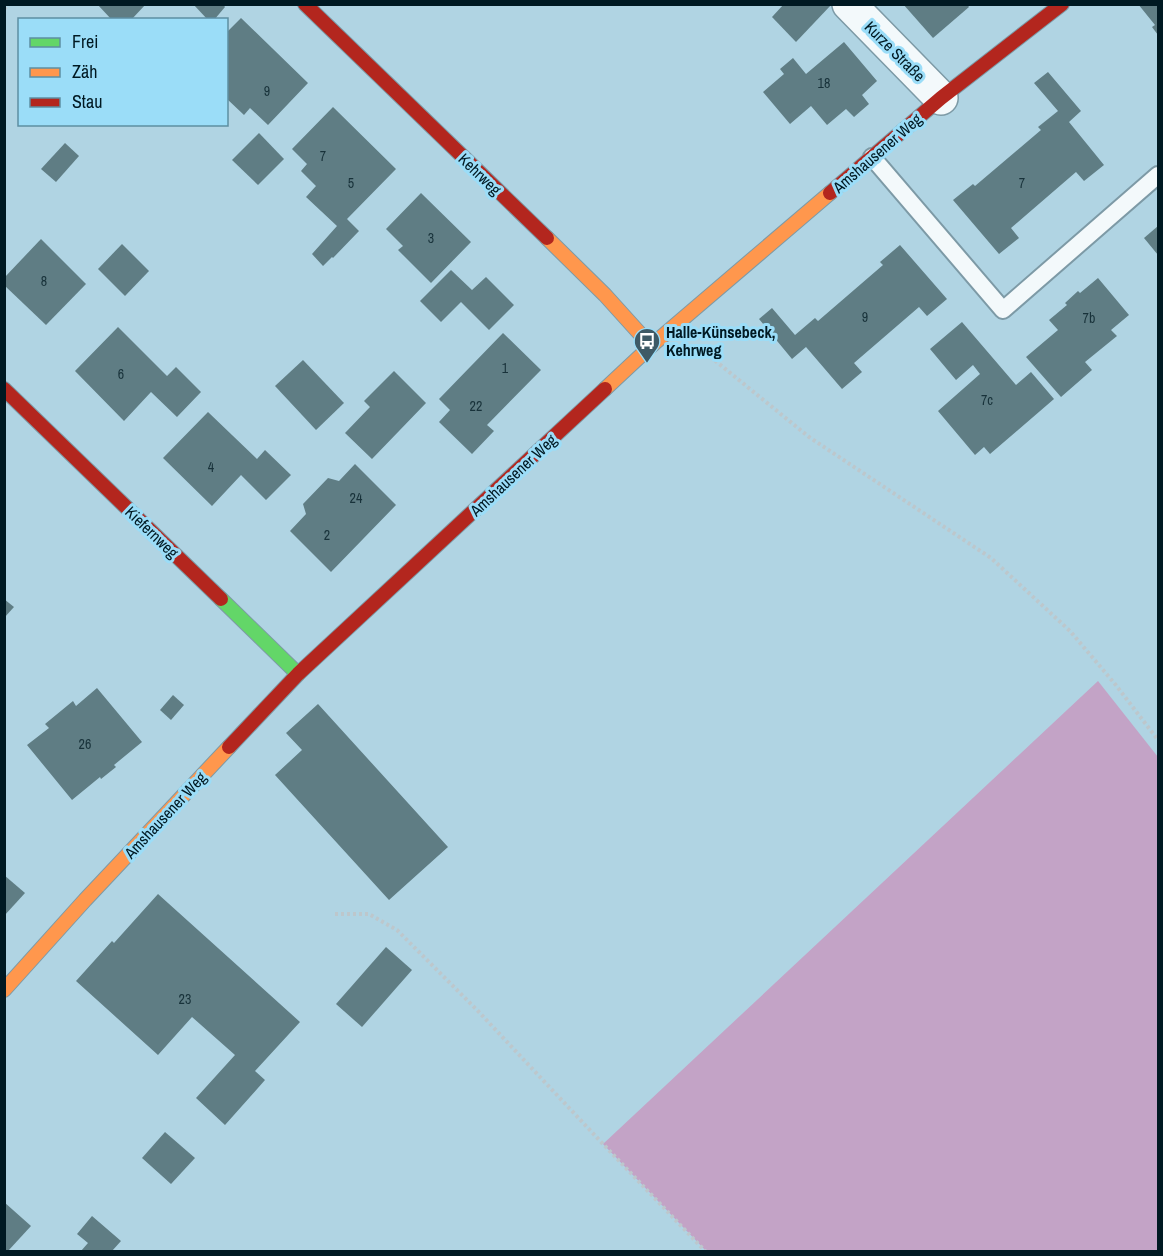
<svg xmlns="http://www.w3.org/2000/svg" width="1163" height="1256" font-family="'Archivo Narrow',sans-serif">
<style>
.forest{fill:#c3a3c6}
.building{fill:#5f7d84}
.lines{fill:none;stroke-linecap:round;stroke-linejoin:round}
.lane-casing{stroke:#7d9aa6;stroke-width:20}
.street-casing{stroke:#7d9aa6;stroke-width:36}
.fast-casing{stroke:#7d9aa6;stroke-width:16}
.slow-casing{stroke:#7d9aa6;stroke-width:16}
.jam-casing{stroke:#7d9aa6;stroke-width:16}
.path{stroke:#bdc7cc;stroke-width:4;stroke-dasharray:3 3;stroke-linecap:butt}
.lane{stroke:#f3f9fb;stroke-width:16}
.street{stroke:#f3f9fb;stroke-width:33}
.fast{stroke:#63d668;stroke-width:14}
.slow{stroke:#ff974d;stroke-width:14}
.jam{stroke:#b3261e;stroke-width:14}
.labels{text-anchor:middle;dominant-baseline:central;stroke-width:6;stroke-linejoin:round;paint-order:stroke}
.number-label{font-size:14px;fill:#18323a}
.street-label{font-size:16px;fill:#001922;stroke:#9bddf8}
.poi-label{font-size:16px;font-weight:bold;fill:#001922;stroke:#9bddf8;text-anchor:start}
</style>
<rect width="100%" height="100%" fill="#b0d4e3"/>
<path class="forest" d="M1098,681L1158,757V1251H706L603,1144Z"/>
<g class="building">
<path d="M97,4H146L131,20H112Z"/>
<path d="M193,4H223L225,7L214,20H208Z"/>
<path d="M784,4H832L796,42L772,17Z"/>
<path d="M903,4H967L969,7L933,38Z"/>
<path d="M1138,4H1158V35L1152,27L1155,25Z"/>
<path d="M241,18L308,83L268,125L250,108L244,115L226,98V33Z"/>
<path d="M844,42L877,81L862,95L869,104L854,117L846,109L827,125L811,106L790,124L763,92L784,74L780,69L793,58L806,74Z"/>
<path d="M1048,72L1081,111L1069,122L1104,165L1084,181L1076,172L1011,228L1019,238L999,254L953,200L973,184L975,186L1041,130L1038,127L1058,111L1034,83Z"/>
<path d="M333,107L396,169L347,219L359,231L333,258L332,257L323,266L312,254L337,226L306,197L316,186L301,171L307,164L292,149Z"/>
<path d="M259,133L284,159L258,185L232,160Z"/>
<path d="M65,143L79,156L56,182L41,169Z"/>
<path d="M421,193L471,242L431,283L398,250L403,246L386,229Z"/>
<path d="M1158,226V255L1144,238Z"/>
<path d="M41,239L86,284L46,325L4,285V278Z"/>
<path d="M122,244L149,271L125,296L98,269Z"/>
<path d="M900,245L947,299L927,316L919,307L854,363L862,372L842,389L806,347L792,359L759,319L772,308L795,335L815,318L818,321L883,265L880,262Z"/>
<path d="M451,270L472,290L486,277L514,305L489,330L461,302L441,322L420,301Z"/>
<path d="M1098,278L1129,315L1111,330L1117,336L1085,362L1092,370L1061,397L1026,357L1058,330L1049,320L1067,305L1065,303L1078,291L1080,293Z"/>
<path d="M962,322L1016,385L1031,372L1054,399L990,454L984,447L975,455L938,411L980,374L973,365L956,380L930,349Z"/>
<path d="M118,327L167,376L176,367L201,392L177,417L151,392L124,421L75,371Z"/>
<path d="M503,333L541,370L487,425L494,431L472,454L439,422L450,410L439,399Z"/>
<path d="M303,360L344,403L316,430L275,386Z"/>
<path d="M394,371L426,403L372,459L345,433L370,407L364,401Z"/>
<path d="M208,412L257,459L265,450L291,475L266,500L241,475L212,506L163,458Z"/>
<path d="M355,464L396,505L331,572L290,531L306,514L303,504L328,478L339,481Z"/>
<path d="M4,599L14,607L4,618Z"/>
<path d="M97,688L142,742L114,765L116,767L101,779L100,777L72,800L27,745L49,728L45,724L73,701L76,706Z"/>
<path d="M173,695L184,705L171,720L160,710Z"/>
<path d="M318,704L448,847L389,900L275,775L302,750L286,733Z"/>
<path d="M4,875L25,893L4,916Z"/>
<path d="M158,894L300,1022L255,1071L265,1080L225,1125L196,1098L235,1055L192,1017L158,1055L76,981L112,941L114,943Z"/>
<path d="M386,947L412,970L362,1027L336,1004Z"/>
<path d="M165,1132L195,1158L171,1184L142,1158Z"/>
<path d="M4,1202L31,1226L8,1251H4Z"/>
<path d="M92,1216L121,1241L112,1251H81L88,1243L77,1234Z"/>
</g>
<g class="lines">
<g class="lane-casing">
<path id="lane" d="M872,157L1003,310L1158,175"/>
</g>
<g class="street-casing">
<path id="street" d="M849,4L941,98"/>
</g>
<g class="fast-casing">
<path id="fast" d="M221,599L298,674"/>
</g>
<g class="slow-casing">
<g id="slow">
<path d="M547,238L605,295L651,346"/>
<path d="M605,389L651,346L830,193"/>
<path d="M4,990L85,900L229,747"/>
</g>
</g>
<g class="jam-casing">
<g id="jam">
<path d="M305,4L547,238"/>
<path d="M830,193L941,98L1062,4"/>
<path d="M4,389L221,599"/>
<path d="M229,747L298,674L605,389"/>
</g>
</g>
<g class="path">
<path d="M4,9L9,4"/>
<path d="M702,348L707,354L809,437L991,558L1070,631L1115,684L1158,740"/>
<path d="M335,914H369L397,930L477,1010L603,1144L706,1252"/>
</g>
<use href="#lane" class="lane"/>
<use href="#street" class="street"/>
<use href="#fast" class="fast"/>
<use href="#slow" class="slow"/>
<use href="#jam" class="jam"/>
</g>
<defs>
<g id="bus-pin" transform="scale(1.35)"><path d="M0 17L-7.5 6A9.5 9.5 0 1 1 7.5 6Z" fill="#3e5a66" stroke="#9bddf8"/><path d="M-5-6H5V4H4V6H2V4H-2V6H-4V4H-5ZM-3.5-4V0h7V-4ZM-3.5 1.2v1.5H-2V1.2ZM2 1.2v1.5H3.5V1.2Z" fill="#fff"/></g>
</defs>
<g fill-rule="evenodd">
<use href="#bus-pin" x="647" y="341"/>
</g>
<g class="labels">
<g class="number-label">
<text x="824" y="83">18</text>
<text x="267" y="91">9</text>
<text x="323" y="156">7</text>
<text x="351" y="183">5</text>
<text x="1022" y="183">7</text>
<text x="431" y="238">3</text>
<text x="44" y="281">8</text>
<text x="865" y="317">9</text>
<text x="1089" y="318">7b</text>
<text x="505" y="368">1</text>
<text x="121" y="374">6</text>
<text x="987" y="400">7c</text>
<text x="476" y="406">22</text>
<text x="211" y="467">4</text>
<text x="356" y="498">24</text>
<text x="327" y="535">2</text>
<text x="85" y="744">26</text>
<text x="185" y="999">23</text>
</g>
<g class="street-label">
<text transform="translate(895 51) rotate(45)">Kurze Straße</text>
<text transform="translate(877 153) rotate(-41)">Amshausener Weg</text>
<text transform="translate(480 174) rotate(44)">Kehrweg</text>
<text transform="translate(513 475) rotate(-43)">Amshausener Weg</text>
<text transform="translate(152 532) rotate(44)">Kiefernweg</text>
<text transform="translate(165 815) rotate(-47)">Amshausener Weg</text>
</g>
<g class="poi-label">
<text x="666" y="332">Halle-Künsebeck,<tspan x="666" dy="18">Kehrweg</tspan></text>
</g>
</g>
<rect width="1163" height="1256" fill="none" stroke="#001922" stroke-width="12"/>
<rect x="18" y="18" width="210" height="108" fill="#9bddf8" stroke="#5d8fa2" stroke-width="1.5"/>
<rect x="30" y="38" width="30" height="9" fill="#63d668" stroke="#5d8fa2" stroke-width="1.5"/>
<text x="72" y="48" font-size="18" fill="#001922">Frei</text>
<rect x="30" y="68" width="30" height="9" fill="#ff974d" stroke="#5d8fa2" stroke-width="1.5"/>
<text x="72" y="78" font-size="18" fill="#001922">Zäh</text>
<rect x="30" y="98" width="30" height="9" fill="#b3261e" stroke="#5d8fa2" stroke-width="1.5"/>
<text x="72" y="108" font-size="18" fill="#001922">Stau</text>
</svg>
